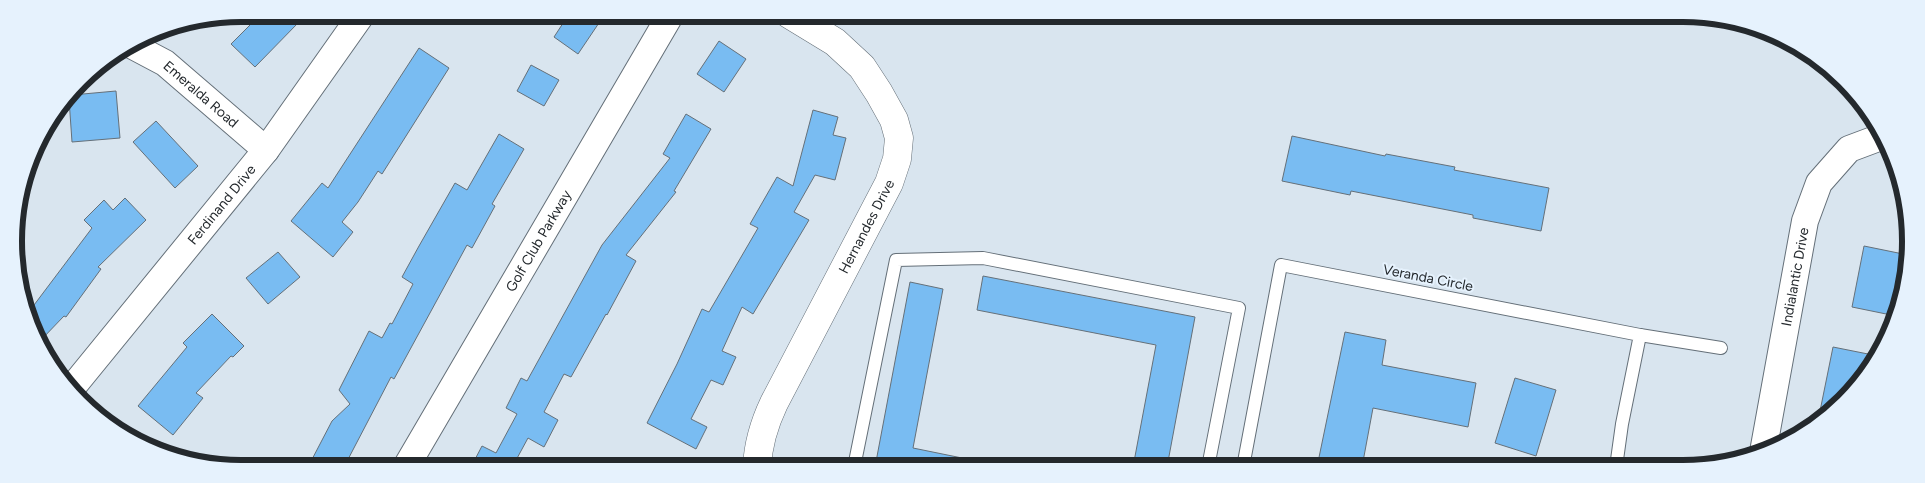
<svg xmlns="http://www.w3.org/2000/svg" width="1925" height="483" font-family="Figtree,sans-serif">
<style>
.building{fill:#79bcf2;stroke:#657079}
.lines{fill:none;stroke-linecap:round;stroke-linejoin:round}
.service-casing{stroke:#646f78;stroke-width:14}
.minor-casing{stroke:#646f78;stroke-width:28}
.tertiary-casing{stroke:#646f78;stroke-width:29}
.service{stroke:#fff;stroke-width:12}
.minor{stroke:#fff;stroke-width:26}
.tertiary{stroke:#fff;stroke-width:28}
.labels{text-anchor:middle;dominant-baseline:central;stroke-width:4;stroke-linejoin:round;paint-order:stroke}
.street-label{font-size:14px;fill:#24292d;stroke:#e6f2fd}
.rim{fill:none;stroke:#24292d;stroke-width:6}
</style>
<rect width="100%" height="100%" fill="#d9e5ef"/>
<g class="building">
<path d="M261,14H289L298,23L255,67L231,44Z"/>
<path d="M569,14H605L578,54L554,37Z"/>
<path d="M719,41L746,59L724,92L697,74Z"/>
<path d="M419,48L449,68L382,174L378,171L358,202L342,222L353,232L333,257L291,221L322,183L328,188Z"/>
<path d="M531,65L559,80L544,106L517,91Z"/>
<path d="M116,91L120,138L72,142L69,99L72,95Z"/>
<path d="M813,110L838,117L833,135L846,138L835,180L815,175L794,212L809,220L753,314L742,307L722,351L736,357L723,385L711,380L691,419L707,427L696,449L647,423L677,364L702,309L709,312L758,228L750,224L777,177L793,186Z"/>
<path d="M686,114L711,129L674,191L676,192L626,255L636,261L607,315L606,314L571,377L564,374L544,412L558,420L544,447L528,438L515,462L525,467H471L482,446L496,453L517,414L506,408L521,378L527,381L602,245L670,158L663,154Z"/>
<path d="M156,121L198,166L175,188L133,142Z"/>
<path d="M499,134L524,149L492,204L495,206L472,248L467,245L394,379L391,377L344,467H308L332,421L350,404L339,390L369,331L382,338L390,323L392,324L413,284L402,277L419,246L455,183L467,190Z"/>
<path d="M1292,136L1385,156L1386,154L1455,167L1454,170L1549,188L1541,231L1473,218V215L1351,191L1350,195L1282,181Z"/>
<path d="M125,198L146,220L98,267L101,269L66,317L64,316L41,340L28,313L92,228L84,220L104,200L113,210Z"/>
<path d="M1864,246L1908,255L1909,272L1896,316L1852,307Z"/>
<path d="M278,252L300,277L268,304L246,278Z"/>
<path d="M983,276L1195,317L1167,467H1133L1156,345L977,310Z"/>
<path d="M910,282L943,289L913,448L967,459L966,467H875Z"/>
<path d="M212,314L244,346L233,357L231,356L196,393L203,398L173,435L138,406L187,347L183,343Z"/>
<path d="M1345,332L1386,340L1382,365L1476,383L1468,427L1373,408L1362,467H1317Z"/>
<path d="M1833,347L1878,356L1844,403L1818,421Z"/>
<path d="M1515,378L1556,390L1536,456L1495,443Z"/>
</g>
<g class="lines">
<g class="service-casing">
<g id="service">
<path d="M1640,335L1721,348"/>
<path d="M854,467L896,260L983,258L1239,308L1208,467"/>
<path d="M1243,467L1281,265L1640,335L1622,424L1616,467"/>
</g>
</g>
<g class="minor-casing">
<g id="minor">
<path id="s1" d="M131,45L165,63L266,150"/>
<path id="s2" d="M71,389L266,150L362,14"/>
<path id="s3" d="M1763,452L1805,221L1819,183L1849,149L1881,137"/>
<path id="s4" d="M406,467L671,14"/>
</g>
</g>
<g class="tertiary-casing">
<g id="tertiary">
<path id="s5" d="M757,467C758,444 764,424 774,403L889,183L897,159L899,138L894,120L879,93L862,67L835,42L789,14"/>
</g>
</g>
<use href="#service" class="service"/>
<use href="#minor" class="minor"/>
<use href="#tertiary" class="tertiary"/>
</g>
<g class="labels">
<g class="street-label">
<text stroke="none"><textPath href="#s1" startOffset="86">Emeralda Road</textPath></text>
<text stroke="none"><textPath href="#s2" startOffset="238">Ferdinand Drive</textPath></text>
<text stroke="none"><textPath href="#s5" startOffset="266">Hernandes Drive</textPath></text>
<text stroke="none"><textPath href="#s4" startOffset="262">Golf Club Parkway</textPath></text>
<text transform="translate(1428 278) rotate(11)">Veranda Circle</text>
<text stroke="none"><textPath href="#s3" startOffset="178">Indialantic Drive</textPath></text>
</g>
</g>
<path d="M0 0H1925V483H0ZM241 22H1683A219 219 0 0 1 1902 241V241A219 219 0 0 1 1683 460H241A219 219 0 0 1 22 241V241A219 219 0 0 1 241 22Z" fill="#e6f2fd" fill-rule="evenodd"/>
<path class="rim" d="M241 22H1683A219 219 0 0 1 1902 241V241A219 219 0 0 1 1683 460H241A219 219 0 0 1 22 241V241A219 219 0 0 1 241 22Z"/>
</svg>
